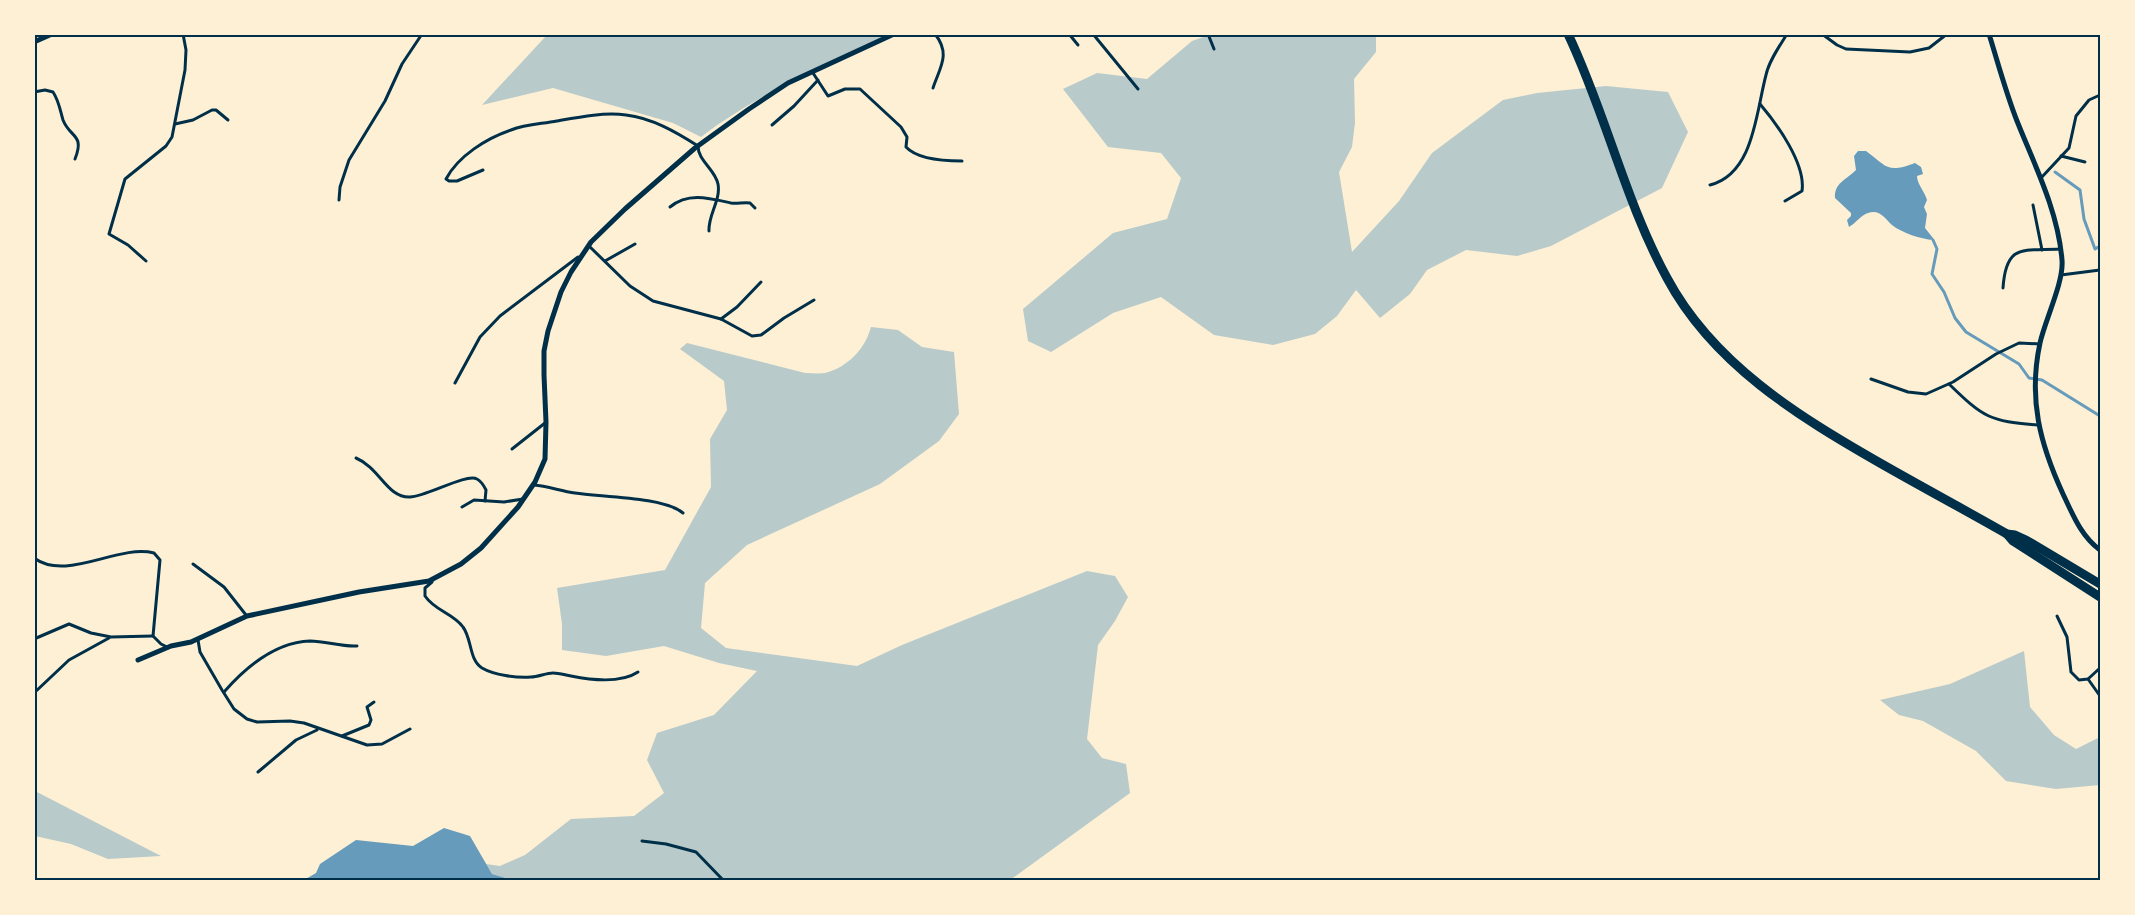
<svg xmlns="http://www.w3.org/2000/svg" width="2135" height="915" font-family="'Sofia Sans Condensed',sans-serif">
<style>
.green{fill:#b9caca}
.water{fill:#669bbc}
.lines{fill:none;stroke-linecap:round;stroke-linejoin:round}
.stream{stroke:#669bbc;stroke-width:3}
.service{stroke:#003049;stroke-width:3}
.minor{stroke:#003049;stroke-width:5}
.primary{stroke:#003049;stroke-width:9}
.neatline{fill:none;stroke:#003049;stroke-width:2}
</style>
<rect width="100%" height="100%" fill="#fdf0d5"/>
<g class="green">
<path d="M547,35H887C823,66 757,94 701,137L673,123L553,88L482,105Z"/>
<path d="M1209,35H1376V52L1354,79L1355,123L1352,147L1339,172L1352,252L1399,201L1432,153L1503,100L1537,93L1606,86L1668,92L1688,132L1662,188L1551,246L1517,256L1466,250L1427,270L1410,294L1380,318L1356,290L1337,316L1315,334L1273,345L1214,335L1161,297L1113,313L1051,352L1028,341L1023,309L1113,233L1167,219L1181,178L1161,153L1108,147L1063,89L1097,73L1147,79L1192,41Z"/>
<path d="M871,327L898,330L922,347L954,352L959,414L939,441L880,484L747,545L705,583L701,628L726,648L857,666L902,645L1087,571L1115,576L1128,597L1115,621L1098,645L1087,739L1102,758L1126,764L1130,793L1010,880H513L492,874L486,864L500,866L525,855L571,819L634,816L664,793L647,760L657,733L714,715L757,671L719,663L664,646L606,656L562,650V624L557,588L665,570L711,487L710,439L727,410L724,381L680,349L687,343L805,373C812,373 819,374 825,373C848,367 865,349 871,327Z"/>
<path d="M2024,651L2030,707L2054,735L2076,749L2100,737V785L2056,789L2006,781L1976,751L1923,721L1899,715L1880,700L1950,684Z"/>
<path d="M35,791L161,856L108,859L71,844L35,836Z"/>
</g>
<g class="water">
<path d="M1858,151H1866C1887,166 1886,174 1915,163L1921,167L1923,174L1917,176C1917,184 1925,192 1927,200L1924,207L1927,214L1925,228L1933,238V240C1921,239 1902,233 1892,225C1885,219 1880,209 1868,213C1861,215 1856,223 1849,227L1847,220L1851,216V213L1835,198C1834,183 1846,180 1856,170L1854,156Z"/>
<path d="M444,828L470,836L492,874L513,880H304L316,873L320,864L356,840L413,846Z"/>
</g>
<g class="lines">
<g class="stream">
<path d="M2055,172L2080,190L2084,219L2095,249L2100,246"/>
<path d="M1933,240L1937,249L1932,274L1944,292L1955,318L1966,332L2019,364L2029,378L2042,380L2100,416"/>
</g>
<g class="service">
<path d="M1069,34L1078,45"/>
<path d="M1093,34L1138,89"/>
<path d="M1208,34L1214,49"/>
<path d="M1822,34L1837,45L1846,49L1910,52L1929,48L1947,34"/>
<path d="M813,73L828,96L845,89H860L901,127L907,137L906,147C918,160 945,161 962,161"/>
<path d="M933,88C940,67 951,54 935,34"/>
<path d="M34,92L45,90L53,92C59,101 60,110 63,120C70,138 85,134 75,159"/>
<path d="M1760,104C1777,124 1806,164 1802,191L1785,201"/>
<path d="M175,124L193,120L212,110H216L228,120"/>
<path d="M772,125L794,106L818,80"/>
<path d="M2061,156L2085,162"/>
<path d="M483,170L457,181H449L446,179C458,156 487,138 511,130C526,124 542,124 557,121C579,117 604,112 626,115C652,118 676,132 698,146C698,161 715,169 718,184C721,200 708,215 709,231"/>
<path d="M2041,178L2069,148L2076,116L2089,100L2100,95"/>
<path d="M1710,185C1754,174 1756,112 1766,75C1769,61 1779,47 1787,34"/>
<path d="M339,200L340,187L349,160L385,101L402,64L422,34"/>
<path d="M2033,205L2042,250"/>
<path d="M670,207C688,192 709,198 731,203C737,204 744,202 750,203L755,208"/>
<path d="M589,246L630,286L653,301L721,319L752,336L761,335L784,318L814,300"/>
<path d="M146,261L128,245L109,234L125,179L166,146L172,137L185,70L186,50L183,34"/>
<path d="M605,261L635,244"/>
<path d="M2061,275L2100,270"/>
<path d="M2003,288C2006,243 2023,251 2060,249"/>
<path d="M721,319L737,307L761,282"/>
<path d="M1871,379L1908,392L1926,394L1953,382L1996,354L2019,343L2040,344"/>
<path d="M455,383L480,337L500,316L578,257"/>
<path d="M1949,384C1984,418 1989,421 2038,425"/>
<path d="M512,449L545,423"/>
<path d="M356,458C380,468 387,498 410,497C426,497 466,473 477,479C481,481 484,486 486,490L485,501"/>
<path d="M534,485C547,486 561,491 575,493C601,497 664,497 683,513"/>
<path d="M462,507L474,500L504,502L523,499"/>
<path d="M34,558C67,582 117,544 154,553L160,560L153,636L161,644L167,647"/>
<path d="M193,564L224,587L246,615"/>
<path d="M432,582L425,588V596C435,611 453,613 463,627C472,639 469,660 482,668C494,675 516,678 531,677C538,677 546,673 553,673C559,673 565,675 571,676C591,680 620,684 638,672"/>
<path d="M2057,616L2067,637L2071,672L2079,680L2088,679L2100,668"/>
<path d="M34,639L69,624L91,633L111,637L153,636"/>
<path d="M198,640L200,652L222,690L234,709L247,719L257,722L290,721L304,723L367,745L382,744L410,729"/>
<path d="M2088,679L2100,696"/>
<path d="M224,692C246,667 275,642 310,641C326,641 341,647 357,646"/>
<path d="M34,693L69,660L109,638"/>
<path d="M342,736L369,725L371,720L367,707L374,702"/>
<path d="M258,772L296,740L317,730"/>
<path d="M642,841L666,844L696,852L723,880"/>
</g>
<g class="minor">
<path d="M1989,34C1998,63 2006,93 2017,121C2035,166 2058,211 2062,260C2064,282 2045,320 2040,343C2028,399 2040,444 2063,494C2073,515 2081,536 2100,550"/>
<path d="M34,42L52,34"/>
<path d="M138,660L171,646L191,642L247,616L359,592L429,581L461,564L481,548L518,507L535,482L545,459L546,422L544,375V351L548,331L561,292L571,272L591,242L625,209L695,148L749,109L788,83L894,34"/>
</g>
<g class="primary">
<path d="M1568,34C1606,114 1625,201 1667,278C1713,364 1798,416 1880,463C1922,487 1965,510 2007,534L2015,535L2026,540L2100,584"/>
<path d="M2007,534L2013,541L2100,597"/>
</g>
</g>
<rect width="2135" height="915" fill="none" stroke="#fdf0d5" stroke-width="72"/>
<rect x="36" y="36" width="2063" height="843" class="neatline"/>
</svg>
